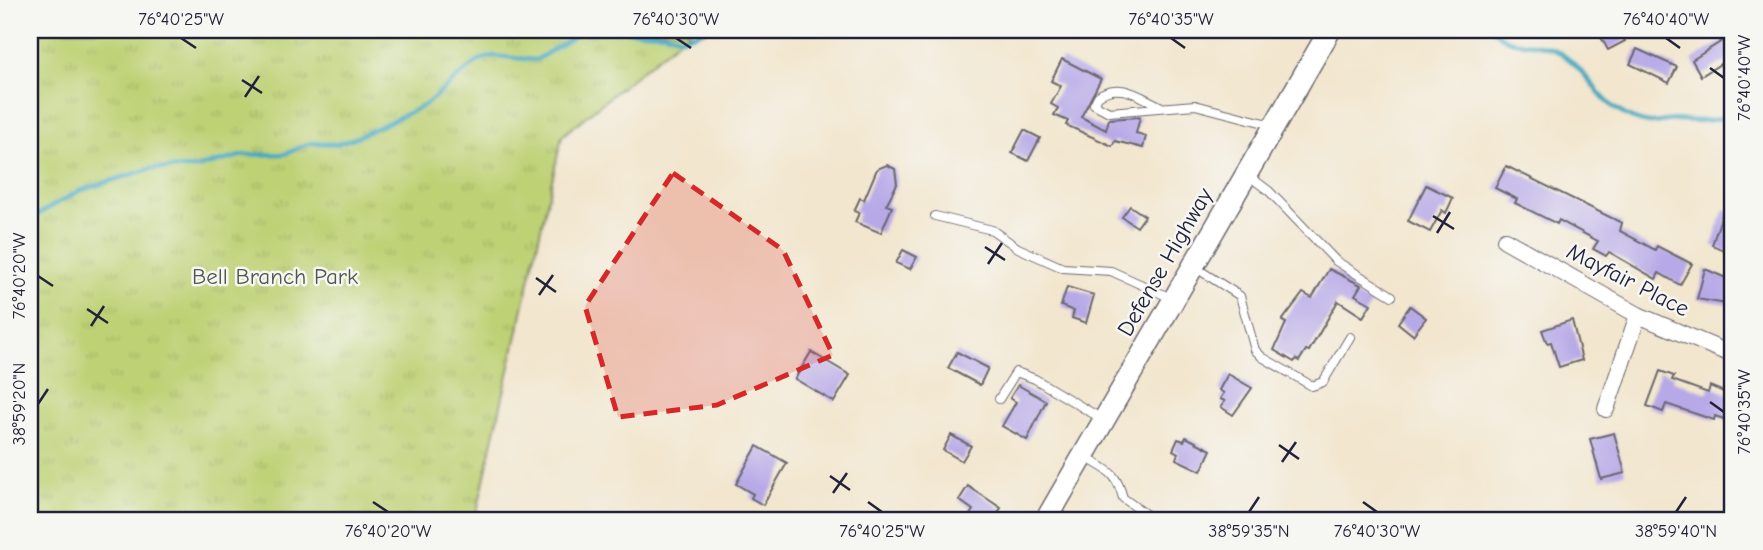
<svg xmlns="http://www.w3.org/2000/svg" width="1763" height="550" font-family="'Comic Neue',sans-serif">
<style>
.park{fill:url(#park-tufts);stroke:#707a58;stroke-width:2}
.water{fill:url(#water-rules);stroke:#31657e;stroke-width:2}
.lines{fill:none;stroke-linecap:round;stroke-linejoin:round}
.stream{stroke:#40a8c0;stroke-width:4.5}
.building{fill:#b7a9e7}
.service-casing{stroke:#6b676e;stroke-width:10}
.minor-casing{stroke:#6b676e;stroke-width:18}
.secondary-casing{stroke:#6b676e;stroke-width:24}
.service{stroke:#fff;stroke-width:8}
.minor{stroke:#fff;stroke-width:16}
.secondary{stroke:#fff;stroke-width:21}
.marked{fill:#d62828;fill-opacity:0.2;stroke:#d62828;stroke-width:5;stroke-dasharray:14 9;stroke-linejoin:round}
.ticks{fill:none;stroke:#22223b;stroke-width:2.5}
.labels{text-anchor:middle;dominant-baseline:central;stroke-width:5;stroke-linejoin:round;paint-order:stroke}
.street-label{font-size:23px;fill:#22223b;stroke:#f6f6f2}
.park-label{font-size:23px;fill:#51574c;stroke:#f6f6f2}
.neatline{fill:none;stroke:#22223b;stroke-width:2.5}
.ticks-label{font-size:18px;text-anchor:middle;fill:#22223b}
</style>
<defs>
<pattern id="park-tufts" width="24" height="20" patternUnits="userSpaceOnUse" patternTransform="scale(1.75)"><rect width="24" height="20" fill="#bed174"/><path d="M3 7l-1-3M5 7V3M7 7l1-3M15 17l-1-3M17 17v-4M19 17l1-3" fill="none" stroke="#a3b365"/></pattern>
<pattern id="water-rules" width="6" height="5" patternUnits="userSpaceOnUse" patternTransform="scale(1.75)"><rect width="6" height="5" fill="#40a8c0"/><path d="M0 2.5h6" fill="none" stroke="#35889d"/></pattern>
</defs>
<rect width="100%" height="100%" fill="#f6f6f2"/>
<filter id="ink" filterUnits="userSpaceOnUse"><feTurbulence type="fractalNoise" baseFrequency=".0143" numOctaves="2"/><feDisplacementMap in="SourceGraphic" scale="14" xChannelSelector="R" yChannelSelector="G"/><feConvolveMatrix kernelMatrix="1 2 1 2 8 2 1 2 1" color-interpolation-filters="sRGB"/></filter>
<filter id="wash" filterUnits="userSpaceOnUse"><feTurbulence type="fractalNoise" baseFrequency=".00686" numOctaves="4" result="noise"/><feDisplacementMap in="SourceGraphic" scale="28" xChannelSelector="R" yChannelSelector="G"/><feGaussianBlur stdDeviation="1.57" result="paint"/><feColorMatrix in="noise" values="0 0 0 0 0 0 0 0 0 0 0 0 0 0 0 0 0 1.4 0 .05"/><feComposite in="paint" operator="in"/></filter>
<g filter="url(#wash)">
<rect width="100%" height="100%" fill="#f2e6ce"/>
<path class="park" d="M30,30H691L562,136L475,520H30Z"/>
<path class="water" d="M1636,509L1649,510L1679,520H1570L1598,519Z"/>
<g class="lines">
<g class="stream">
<path d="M1494,30C1511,49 1532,39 1553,49C1593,68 1598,115 1649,123C1658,124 1667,119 1676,120C1700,121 1710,124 1733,113"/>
<path d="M30,219L79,191L149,169L196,168L244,155L285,154L310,143L337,144L357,137L425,105L479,60L494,56L536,60L578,34L617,31L665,33L682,38L705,30"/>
</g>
</g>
<g id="blocks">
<g class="building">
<path d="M1597,30H1619L1625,41L1608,50Z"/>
<path d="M1727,38L1733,48V56L1701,76L1692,60Z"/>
<path d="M1637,49L1677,67L1669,83L1630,64Z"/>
<path d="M1062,59L1101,79L1081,117L1106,130L1109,119L1140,117L1136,133L1146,136L1143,148L1115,141L1112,146L1066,125L1068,121L1054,115L1058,108L1051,104L1061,86L1051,81Z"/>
<path d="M1024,130L1040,138L1028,161L1012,153Z"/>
<path d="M887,165L895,169L897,184L886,205L892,207L881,233L855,222L859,213L854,211L860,198L864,200L877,169Z"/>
<path d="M1506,166L1622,223L1620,231L1655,250L1657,246L1692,264L1680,285L1659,273L1656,279L1609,252L1606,256L1593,249L1598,241L1559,220L1557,224L1515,203L1517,199L1495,188Z"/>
<path d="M1426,185L1453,198L1446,213L1442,210L1430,232L1408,221Z"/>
<path d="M1130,206L1145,216L1137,227L1122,217Z"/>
<path d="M1724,209L1733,213V255L1712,245Z"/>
<path d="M903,250L917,257L910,269L896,263Z"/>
<path d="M1329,269L1361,285L1355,295L1371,304L1363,317L1338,301L1309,351L1306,350L1299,361L1296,359L1294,362L1274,350L1286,323L1282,321L1303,293L1312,298Z"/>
<path d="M1705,269L1733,281V305L1697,299Z"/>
<path d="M1067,287L1094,295L1086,323L1072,318L1074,311L1061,306Z"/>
<path d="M1410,306L1426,318L1413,335L1398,323Z"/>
<path d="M1572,320L1582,360L1559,367L1551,342L1547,343L1542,330Z"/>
<path d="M811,352L850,375L834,402L795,379Z"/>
<path d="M957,352L988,368L980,385L948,368Z"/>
<path d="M1660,371L1674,376L1672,380L1708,393L1710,386L1733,396V422L1715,416L1714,420L1666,404L1663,412L1647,406Z"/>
<path d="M1228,374L1252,388L1233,415L1221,407L1225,401L1220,399L1224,393L1219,390Z"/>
<path d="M1018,385L1046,401L1027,440L1002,426L1016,402L1010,398Z"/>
<path d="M1614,433L1625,473L1601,479L1590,439Z"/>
<path d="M951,435L971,446L962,461L943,450Z"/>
<path d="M1186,437L1211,450L1201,471L1176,459L1178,453L1173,450L1178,439L1184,441Z"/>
<path d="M757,446L787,463L763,505L751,498L753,494L736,484Z"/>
<path d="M968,486L1001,508L993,520H967L973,510L959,500Z"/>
</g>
</g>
</g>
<g filter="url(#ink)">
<use href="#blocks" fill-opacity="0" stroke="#6b676e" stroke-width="2"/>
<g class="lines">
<g class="service-casing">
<g id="service">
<path d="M1160,106C1139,96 1119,81 1098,96L1094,104L1109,112L1195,105L1272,125"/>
<path d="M1249,176L1269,191L1336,261L1392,296"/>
<path d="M935,216L992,230L1018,248L1063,268L1111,271L1171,298"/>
<path d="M1193,266L1240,296L1255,350L1262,357L1312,386L1323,382L1350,337"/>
<path d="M999,399L1016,372L1035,379L1102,419"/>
<path d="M1085,457C1108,471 1116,471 1123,498L1154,520"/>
</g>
</g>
<g class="minor-casing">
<g id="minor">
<path d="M1505,240L1638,315L1733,355"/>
<path d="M1606,409L1638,315"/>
</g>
</g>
<g class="secondary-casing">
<path id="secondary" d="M1046,520L1330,30"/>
</g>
<use href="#service" class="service"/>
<use href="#minor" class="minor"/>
<use href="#secondary" class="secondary"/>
</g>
</g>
<path class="marked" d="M673,173L783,250L833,355L717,405L618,417L585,306Z"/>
<path class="ticks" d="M181,38L196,48M676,38L691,48M1171,38L1185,48M1666,38L1680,48M1710,68L1724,78M242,80L262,93M245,97L259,76M1433,216L1454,229M1437,233L1450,212M985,247L1005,260M988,264L1002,243M38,276L53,286M536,278L556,292M539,295L553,275M87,309L108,323M91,326L104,306M1710,402L1724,412M38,404L48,389M1279,445L1299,459M1282,462L1296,442M830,476L850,490M833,493L847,473M373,502L388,512M868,502L882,512M1363,502L1377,512M1249,512L1259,497M1676,512L1686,497"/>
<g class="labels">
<g class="street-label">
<text transform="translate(1165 262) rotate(-60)">Defense Highway</text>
<text transform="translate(1628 280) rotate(27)">Mayfair Place</text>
</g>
<g class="park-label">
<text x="275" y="276">Bell Branch Park</text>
</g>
</g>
<rect width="1763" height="550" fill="none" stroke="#f6f6f2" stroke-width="77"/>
<rect x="38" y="38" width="1686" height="474" class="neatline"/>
<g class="ticks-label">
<text x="181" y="25">76°40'25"W</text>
<text x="676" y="25">76°40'30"W</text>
<text x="1171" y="25">76°40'35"W</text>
<text x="1666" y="25">76°40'40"W</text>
<text transform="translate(1744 78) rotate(-90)" y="6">76°40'40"W</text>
<text transform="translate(19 276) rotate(-90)" y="6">76°40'20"W</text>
<text transform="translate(19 404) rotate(-90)" y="6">38°59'20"N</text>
<text transform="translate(1744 412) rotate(-90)" y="6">76°40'35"W</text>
<text x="388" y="537">76°40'20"W</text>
<text x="882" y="537">76°40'25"W</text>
<text x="1249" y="537">38°59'35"N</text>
<text x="1377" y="537">76°40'30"W</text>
<text x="1676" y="537">38°59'40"N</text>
</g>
</svg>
